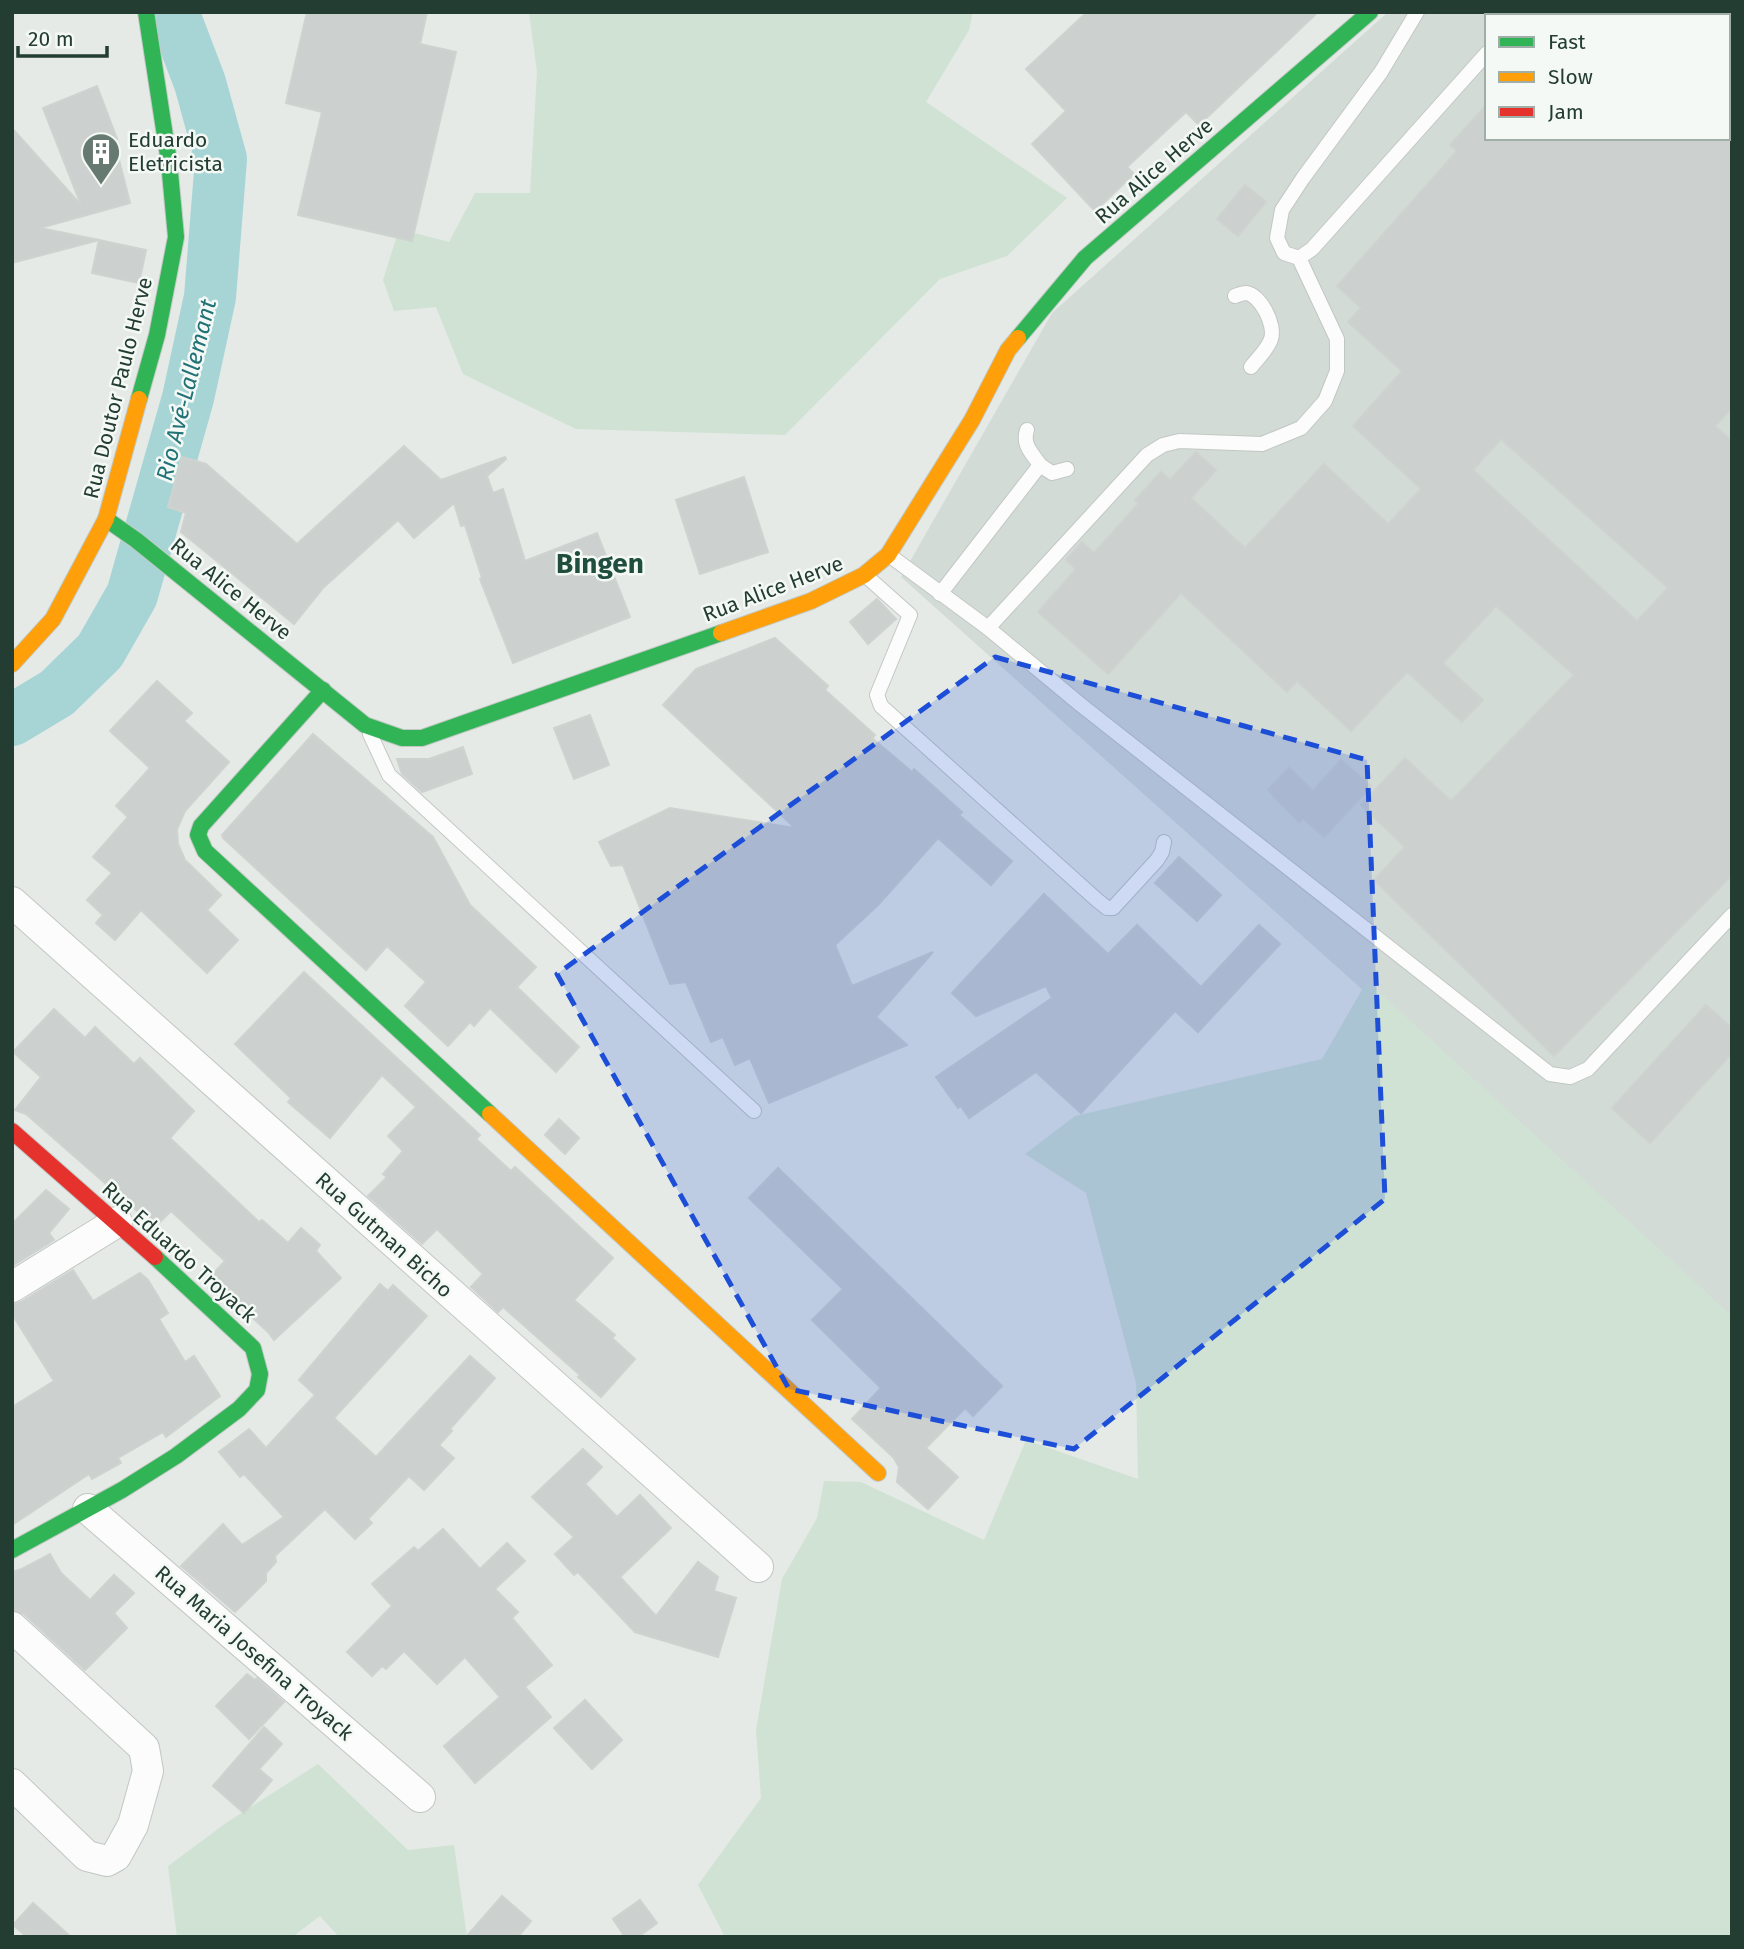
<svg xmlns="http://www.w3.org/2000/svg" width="1744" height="1949" font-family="'Fira Sans',sans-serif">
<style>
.built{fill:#d3dbd7;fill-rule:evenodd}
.green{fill:#cfe2d3}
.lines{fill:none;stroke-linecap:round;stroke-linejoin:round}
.river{stroke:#a7d5d6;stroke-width:52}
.building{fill:#ccd1cf;stroke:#ced3d0;stroke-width:2;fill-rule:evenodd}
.lane-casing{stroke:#c2c7c4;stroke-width:16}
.street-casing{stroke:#c2c7c4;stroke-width:32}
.fast-casing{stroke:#c1c8c4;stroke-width:18}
.slow-casing{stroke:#c1c8c4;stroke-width:18}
.jam-casing{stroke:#c1c8c4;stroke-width:18}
.lane{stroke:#fbfcfb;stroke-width:14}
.street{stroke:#fbfcfb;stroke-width:30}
.fast{stroke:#30b455;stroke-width:16}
.slow{stroke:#ff9f0a;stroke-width:16}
.jam{stroke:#e5322d;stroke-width:16}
.marked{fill:#1d4ed8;fill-opacity:0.2;stroke:#1d4ed8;stroke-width:5;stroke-dasharray:14 9;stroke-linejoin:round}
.labels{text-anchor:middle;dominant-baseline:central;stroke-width:5;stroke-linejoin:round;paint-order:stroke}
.poi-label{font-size:21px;fill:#233d33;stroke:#f4f9f6;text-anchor:start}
.street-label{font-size:21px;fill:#233d33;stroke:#f4f9f6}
.water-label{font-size:23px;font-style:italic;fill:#207277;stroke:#f4f9f6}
.district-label{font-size:28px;font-weight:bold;fill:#204e3e;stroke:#f4f9f6}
</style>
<rect width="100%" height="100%" fill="#e5eae7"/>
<path class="built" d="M1388,12H1732V1320L901,577L1052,313ZM1487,16H1728V138H1487Z"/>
<g class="green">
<path d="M529,12H973L969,30L926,102L1067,198L1007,256L940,279L785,435L576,429L463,374L436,307L394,311L383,280L399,229L449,242L475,193H530L537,72Z"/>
<path d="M1367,981L1732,1316V1937H725L698,1885L761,1798L756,1730L782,1579L817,1518L824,1481L861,1482L984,1540L1026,1440L1138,1479L1136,1383L1086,1193L1025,1154L1075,1116L1322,1059Z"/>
<path d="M318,1764L408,1850L454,1845L467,1937H339L320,1916L292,1937H177L168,1866L226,1823Z"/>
</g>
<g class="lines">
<path class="river" d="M12,720L57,693L100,651L132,595L188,398L210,297L221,159L200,83L173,12"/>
</g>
<g class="building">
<path d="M307,12H427L420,44L456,52L412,241L298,215L322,112L286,103Z"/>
<path d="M1087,12H1318L1199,125L1186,112L1127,167L1134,174L1095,211L1032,144L1066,111L1026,69Z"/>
<path d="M97,86L117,139L114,140L130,203L40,228L99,240L12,263V128L81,205L43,108Z"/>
<path d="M1487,104V138H1732V408L1715,426L1732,441V875L1554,1056L1374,880L1405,847L1361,805L1405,758L1451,801L1574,675L1496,606L1443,663L1483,700L1462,722L1407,672L1351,731L1297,681L1287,692L1181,593L1108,674L1038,612L1076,569L1066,560L1082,542L1094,553L1139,503L1135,500L1161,472L1170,480L1196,452L1216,470L1191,498L1245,548L1324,464L1388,524L1421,489L1353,426L1402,371L1348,322L1361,308L1337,286L1457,151L1450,145ZM1501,439L1668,588L1637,621L1473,470Z"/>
<path d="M1245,185L1266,202L1238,236L1217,219Z"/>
<path d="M99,240L146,250L139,283L92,273Z"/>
<path d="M404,446L441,480L505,457L506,459L487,476L493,493L503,489L525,561L597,533L630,617L513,663L480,579L482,578L465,525L461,526L454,503L414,538L398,520L323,588L294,624L181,532L186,513L168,507L182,457L206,464L297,544Z"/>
<path d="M744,477L768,552L700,574L676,500Z"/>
<path d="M877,599L896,619L868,644L850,622Z"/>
<path d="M775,638L828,686L825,690L875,735L872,738L912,772L914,769L962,812L959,815L1012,861L991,885L938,838L878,905L835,945L852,986L933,952L876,1017L907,1045L769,1103L750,1058L735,1065L723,1037L711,1042L686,982L670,984L623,865L611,866L599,842L670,808L795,828L663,705L696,669Z"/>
<path d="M157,681L192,713L184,721L229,762L185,811L177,829L178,844L185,860L221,895L207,910L238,940L207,973L141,910L115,940L96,923L103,915L87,900L112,873L93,857L128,817L116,806L150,768L110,731Z"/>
<path d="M590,715L609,765L574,779L554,728Z"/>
<path d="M313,734L433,837L470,905L536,967L517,987L579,1047L556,1072L490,1008L474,1026L470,1022L448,1046L405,1006L426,982L387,946L366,970L223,838L222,835Z"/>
<path d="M463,747L472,774L422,792L402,774L397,759H429Z"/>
<path d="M1341,760L1371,786L1324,837L1303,818L1299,822L1268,790L1289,768L1313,791Z"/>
<path d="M1179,857L1221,895L1197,921L1155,883Z"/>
<path d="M1044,894L1108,954L1137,925L1201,987L1259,925L1280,944L1198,1032L1175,1011L1081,1113L1036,1072L969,1118L961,1106L958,1108L936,1077L1052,998L1046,986L976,1016L952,993Z"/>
<path d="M304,972L480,1135L476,1139L511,1171L515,1167L613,1258L574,1300L615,1335L612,1338L635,1359L601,1397L578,1377L580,1375L503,1307L498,1312L471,1287L483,1274L437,1229L422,1244L368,1196L387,1177L383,1174L403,1151L388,1136L416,1107L382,1075L330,1138L288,1102L291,1098L235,1044Z"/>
<path d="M1706,1005L1732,1028V1053L1650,1143L1612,1108Z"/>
<path d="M54,1009L85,1038L95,1027L134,1064L140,1058L194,1111L170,1138L259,1222L262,1220L288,1243L301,1228L320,1245L316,1251L341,1278L274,1340L268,1332L209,1278L225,1261L171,1211L155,1227L26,1114L15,1110L41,1077L13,1052Z"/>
<path d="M559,1119L579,1138L565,1154L545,1135Z"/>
<path d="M778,1168L1002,1386L973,1416L965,1408L926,1448L958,1477L928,1509L897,1482L899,1467L893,1457L852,1419L881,1388L812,1320L843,1289L749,1198Z"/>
<path d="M46,1190L69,1209L49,1233L54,1240L12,1266V1224Z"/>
<path d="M73,1270L93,1301L140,1273L148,1280L168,1313L159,1319L185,1362L194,1356L220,1396L166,1437L163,1432L118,1458L121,1463L92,1479L89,1474L12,1525V1407L54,1381L12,1314V1304L21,1302Z"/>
<path d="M380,1284L388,1291L393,1285L427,1316L334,1418L376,1457L470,1356L495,1378L450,1429L452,1431L439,1445L454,1458L424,1490L409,1476L368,1519L372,1523L355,1539L325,1509L275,1556L276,1562L266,1573V1581L235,1612L181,1566L223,1524L242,1545L284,1517L244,1474L240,1477L219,1452L249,1429L266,1448L315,1395L299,1380Z"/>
<path d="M583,1449L602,1467L585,1484L617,1517L640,1495L671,1528L620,1577L656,1616L698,1562L718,1577L714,1591L736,1598L718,1657L635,1632L578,1572L574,1575L555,1554L574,1537L532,1497Z"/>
<path d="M443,1529L480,1569L507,1543L525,1561L495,1589L518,1612L512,1618L552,1665L525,1687L551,1717L475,1783L444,1746L500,1697L465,1657L437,1684L404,1651L386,1669L382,1666L372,1676L347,1652L392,1606L372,1584L414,1547L418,1551Z"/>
<path d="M50,1554L61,1573L90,1600L114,1575L134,1593L114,1613L127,1628L85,1670L24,1614L12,1610V1572L22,1569Z"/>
<path d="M247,1674L255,1680L257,1678L284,1702L249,1739L216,1706Z"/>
<path d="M585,1700L622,1740L592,1769L554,1728Z"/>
<path d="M264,1727L282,1744L259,1769L272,1780L244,1813L213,1786Z"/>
<path d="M502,1896L531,1921L518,1937H466Z"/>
<path d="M640,1900L657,1923L638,1937H625L613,1919Z"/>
<path d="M33,1903L71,1937H27L13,1925Z"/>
</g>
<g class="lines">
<g class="lane-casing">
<g id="lane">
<path d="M1417,12L1381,72L1303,178L1282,210L1277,238L1284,253L1299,258L1312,249L1487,53"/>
<path d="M1520,16L1523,12"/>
<path d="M1235,296C1238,295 1242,293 1246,293C1260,294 1276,325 1271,339C1268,349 1257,359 1251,367"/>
<path d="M1040,465L1052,473L1067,469"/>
<path d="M889,555L988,628L1081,705L1550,1074L1570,1077L1588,1069L1732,915"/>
<path d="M865,575L910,615L877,695L881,706L1097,900L1107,908H1113L1157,860L1162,852L1164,842"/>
<path d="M940,594L1040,465C1032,453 1022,445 1027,430"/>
<path d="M988,628L1147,455L1163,445L1179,441L1262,444L1301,428L1325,401L1337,371V339L1299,258"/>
<path d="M370,734L389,775L754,1111"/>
</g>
</g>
<g class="street-casing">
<g id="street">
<path d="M12,902L758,1567"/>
<path d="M12,1287L117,1222"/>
<path d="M88,1509L420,1797"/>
<path d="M12,1627L144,1748L148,1771L133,1825L116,1856L107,1861L87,1856L12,1784"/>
</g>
</g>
<g class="fast-casing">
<g id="fast">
<path d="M1018,338L1085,258L1370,12"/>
<path d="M139,399L157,335L176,237L169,162L146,12"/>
<path d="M106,519L136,540L365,725L402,738H422L721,633"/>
<path d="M323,690L201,826L198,835L205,851L490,1114"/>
<path d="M12,1550L122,1490L176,1456L239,1409L257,1390L260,1374L253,1348L155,1257"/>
</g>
</g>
<g class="slow-casing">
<g id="slow">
<path d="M721,633L811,601L864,575L888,555L972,420L1008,350L1018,338"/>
<path d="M12,664L53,619L106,519L139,399"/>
<path d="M490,1114L878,1473"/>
</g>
</g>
<g class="jam-casing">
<path id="jam" d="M12,1131L155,1257"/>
</g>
<use href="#lane" class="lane"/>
<use href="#street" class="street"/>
<use href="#fast" class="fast"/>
<use href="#slow" class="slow"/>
<use href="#jam" class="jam"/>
</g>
<path class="marked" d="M995,657L1367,760L1385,1199L1074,1449L789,1389L557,974Z"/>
<defs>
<g id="building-pin" transform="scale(2.0125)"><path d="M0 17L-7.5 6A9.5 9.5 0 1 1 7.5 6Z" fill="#677a72" stroke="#f4f9f6"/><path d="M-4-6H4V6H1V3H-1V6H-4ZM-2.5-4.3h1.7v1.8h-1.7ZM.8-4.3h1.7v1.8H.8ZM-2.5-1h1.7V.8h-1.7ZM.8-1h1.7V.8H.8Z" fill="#fff"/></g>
</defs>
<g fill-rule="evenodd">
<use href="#building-pin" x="101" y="152"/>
</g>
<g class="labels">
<g class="poi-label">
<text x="128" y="140">Eduardo<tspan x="128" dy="24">Eletricista</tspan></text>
</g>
<g class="street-label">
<text transform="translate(1154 171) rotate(-41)">Rua Alice Herve</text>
<text transform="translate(118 388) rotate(-76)">Rua Doutor Paulo Herve</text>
<text transform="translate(231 589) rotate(39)">Rua Alice Herve</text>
<text transform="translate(773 589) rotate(-21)">Rua Alice Herve</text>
<text transform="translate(384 1235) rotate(42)">Rua Gutman Bicho</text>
<text transform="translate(179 1252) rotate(42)">Rua Eduardo Troyack</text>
<text transform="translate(254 1653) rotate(41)">Rua Maria Josefina Troyack</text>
</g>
<g class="water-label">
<text transform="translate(186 390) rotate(-76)">Rio Avé‐Lallemant</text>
</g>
<g class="district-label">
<text x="600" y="563">Bingen</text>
</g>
</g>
<rect width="1744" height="1949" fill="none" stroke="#233d33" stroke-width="28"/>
<rect x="1485" y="14" width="245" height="126" fill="#f4f9f6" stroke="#a0aea8" stroke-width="2"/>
<rect x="1499" y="37" width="35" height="10" fill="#30b455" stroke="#a0aea8" stroke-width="2"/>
<text x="1548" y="49" font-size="21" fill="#233d33">Fast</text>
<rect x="1499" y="72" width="35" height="10" fill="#ff9f0a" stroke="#a0aea8" stroke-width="2"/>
<text x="1548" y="84" font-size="21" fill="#233d33">Slow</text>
<rect x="1499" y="107" width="35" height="10" fill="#e5322d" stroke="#a0aea8" stroke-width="2"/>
<text x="1548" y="119" font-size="21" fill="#233d33">Jam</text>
<path d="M18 46v10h89v-10" fill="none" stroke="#233d33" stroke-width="3.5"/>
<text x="28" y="46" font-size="21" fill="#233d33" stroke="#f4f9f6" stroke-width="5" paint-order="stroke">20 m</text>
</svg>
